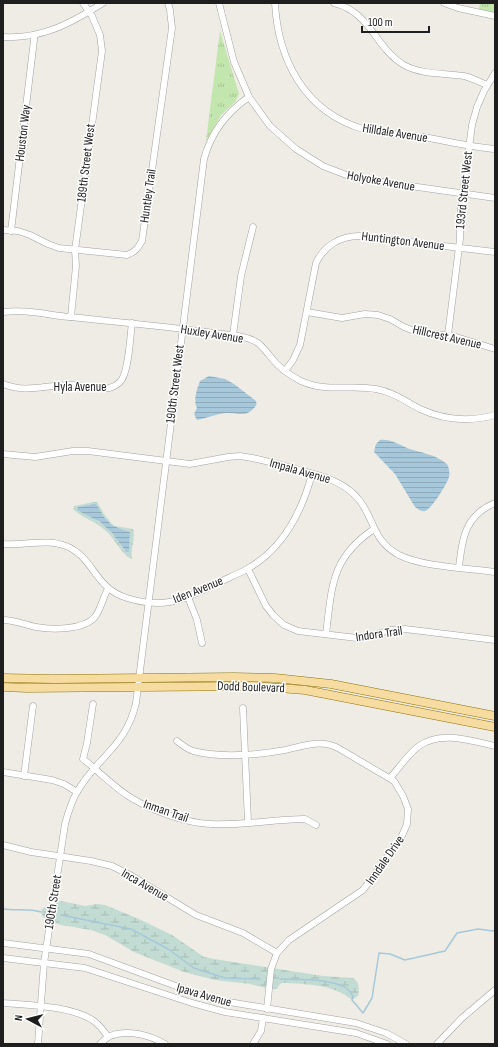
<svg xmlns="http://www.w3.org/2000/svg" width="498" height="1047" font-family="'Sofia Sans Condensed',sans-serif">
<style>
.grass{fill:url(#grass-tufts)}
.wetland{fill:url(#wetland-marsh);fill-rule:evenodd}
.water{fill:url(#water-rules)}
.lines{fill:none;stroke-linecap:round;stroke-linejoin:round}
.stream{stroke:#a7c8da;stroke-width:1.5}
.minor-casing{stroke:#a2a2a2;stroke-width:7}
.major-casing{stroke:#907408;stroke-width:9}
.minor{stroke:#fff;stroke-width:6}
.major{stroke:#f7dca1;stroke-width:8}
.labels{text-anchor:middle;dominant-baseline:central;stroke-width:3;stroke-linejoin:round;paint-order:stroke}
.street-label{font-size:13px;fill:#1e1e1e;stroke:#fff}
</style>
<defs>
<pattern id="grass-tufts" width="24" height="20" patternUnits="userSpaceOnUse"><rect width="24" height="20" fill="#c2e6ad"/><path d="M3 7l-1-3M5 7V3M7 7l1-3M15 17l-1-3M17 17v-4M19 17l1-3" fill="none" stroke="#a6c594"/></pattern>
<pattern id="wetland-marsh" width="20" height="14" patternUnits="userSpaceOnUse"><rect width="20" height="14" fill="#c2dcd3"/><path d="M1 5h8M5 5V1M11 12h8M15 12V8" fill="none" stroke="#a6bcb5"/></pattern>
<pattern id="water-rules" width="6" height="5" patternUnits="userSpaceOnUse"><rect width="6" height="5" fill="#a7c8da"/><path d="M0 2.5h6" fill="none" stroke="#8fabbb"/></pattern>
</defs>
<rect width="100%" height="100%" fill="#eeece4"/>
<g class="grass">
<path d="M480,3H495V13L479,9Z"/>
<path d="M220,31L239,94L235,102L221,115L206,141Z"/>
</g>
<g class="wetland">
<path d="M94,502H97L104,514L112,524L115,526L133,529C136,538 130,549 132,559C124,557 115,540 109,534C99,522 83,519 73,509L74,506ZM92,504L113,526L130,532L129,543L125,552C119,541 110,529 99,522C91,516 84,515 78,507Z"/>
<path d="M61,901L85,906L97,904L105,905L139,919L172,935L204,957L220,960L323,976L353,978C360,982 359,989 358,996L352,1000C333,984 306,984 282,983L280,984L277,989H270L250,984L215,980L184,972L134,952L105,935L91,930L61,925L50,921L43,917L41,912L42,909L54,902Z"/>
</g>
<g class="water">
<path d="M209,376L225,379L234,384L256,401C257,405 256,406 253,409C245,418 236,412 226,413C216,414 207,418 197,420L194,414L197,408C193,400 197,389 200,381Z"/>
<path d="M380,440C390,439 398,444 407,448C421,453 435,454 447,464C449,468 450,472 449,477C447,484 433,506 427,510C423,513 419,510 415,507L395,474L374,452L376,444Z"/>
<path d="M92,504H96L104,517L113,526L130,532L129,552H126L112,533L100,522L77,510L78,507Z"/>
</g>
<g class="lines">
<g class="stream">
<path d="M3,909C16,911 28,908 41,912"/>
<path d="M61,915L131,929L168,949L194,968L225,978L260,979"/>
<path d="M280,979C299,980 327,978 345,987C348,989 351,993 353,996L352,1000L363,1013L372,998L379,953L390,954L405,960L445,951L457,933L478,929L493,931L495,930"/>
</g>
<g class="minor-casing">
<g id="minor">
<path d="M219,3L234,62L249,97L270,126L296,149L323,166L354,178L495,198"/>
<path d="M275,3C278,60 305,112 363,129C382,134 403,135 423,137C447,141 471,147 495,149"/>
<path d="M334,3C371,12 375,48 404,65C422,75 445,73 464,76C472,78 480,82 487,85"/>
<path d="M444,3L458,8L495,16"/>
<path d="M3,37C43,39 71,23 103,3"/>
<path d="M3,230L18,231L30,235L48,244L59,248L127,255C135,252 138,248 142,241L172,28L170,10L168,3"/>
<path d="M11,231L34,40V36"/>
<path d="M3,312C25,309 48,315 70,317C126,323 182,328 238,336C244,337 252,339 258,343C264,348 269,355 274,361C281,369 291,376 301,381C327,393 350,384 376,389C393,392 405,401 420,409C444,420 470,422 495,415"/>
<path d="M307,312L342,318L365,314L378,315L390,319L404,327L417,332L453,336L495,349"/>
<path d="M71,317L76,266L75,250L102,51L100,35L92,16L83,3"/>
<path d="M233,335L241,276L253,227"/>
<path d="M448,335L460,239V217L472,125L477,107L484,91L495,73"/>
<path d="M285,371L293,360L300,345L316,263C324,246 340,236 359,236L495,252"/>
<path d="M3,384C28,394 47,384 73,385C84,386 98,390 109,388C113,387 117,385 120,382C129,373 130,336 132,323"/>
<path d="M3,454L35,457L73,451H88L190,464L228,457L240,456L252,458C266,461 281,465 296,469C320,476 344,480 360,501C375,521 373,541 399,555C423,567 467,568 495,572"/>
<path d="M3,544C24,546 46,538 66,546C94,557 94,588 127,598C162,609 181,601 212,586C223,580 236,575 247,569C283,549 302,511 312,474"/>
<path d="M459,567C462,539 465,515 495,503"/>
<path d="M248,569L266,606L273,615L284,625L298,631L357,638L367,637L390,630L405,629L495,640"/>
<path d="M188,597L197,620L202,643"/>
<path d="M3,620C15,620 25,625 36,627C52,630 84,630 95,617C101,609 103,597 108,589"/>
<path d="M326,634C332,586 331,558 374,529"/>
<path d="M93,704L87,743L83,759C100,772 114,788 133,799C154,811 185,823 211,824C241,826 274,819 305,819L316,825"/>
<path d="M243,708L248,822"/>
<path d="M177,741C182,745 187,749 193,751C219,758 258,755 285,750C303,746 320,739 338,748L394,781L403,796L408,809L407,824L401,838L363,890L289,940L277,953L271,969L267,1009"/>
<path d="M3,772L52,780L64,784L77,792"/>
<path d="M24,776L33,706"/>
<path d="M390,778C399,768 408,754 419,746C441,730 472,741 495,746"/>
<path d="M3,845L31,852L91,861L112,866L132,876L196,915L243,933L277,953"/>
<path d="M3,943L89,954L211,999L356,1023L386,1033L406,1044"/>
<path d="M3,958L85,968L192,1003L225,1012L356,1033L387,1044"/>
<path d="M3,1003C29,1005 72,1006 94,1021C100,1026 104,1031 108,1037"/>
<path d="M38,1044L44,963L65,824C68,813 71,802 77,792C96,758 126,747 136,703L204,159C211,133 227,112 249,97"/>
<path d="M100,1044C103,1041 106,1038 110,1036C127,1029 150,1035 165,1044"/>
<path d="M253,1044L261,1031L263,1018"/>
<path d="M437,1044L462,1018L495,990"/>
</g>
</g>
<g class="major-casing">
<g id="major">
<path d="M3,678L54,679L233,677L275,678L331,684L495,716"/>
<path d="M3,687L27,688L254,686L305,690L495,727"/>
</g>
</g>
<use href="#minor" class="minor"/>
<use href="#major" class="major"/>
</g>
<g class="labels">
<g class="street-label">
<text transform="translate(23 133) rotate(-83)">Houston Way</text>
<text transform="translate(395 133) rotate(9)">Hilldale Avenue</text>
<text transform="translate(86 163) rotate(-83)">189th Street West</text>
<text transform="translate(381 181) rotate(10)">Holyoke Avenue</text>
<text transform="translate(464 190) rotate(-84)">193rd Street West</text>
<text transform="translate(148 196) rotate(-82)">Huntley Trail</text>
<text transform="translate(403 241) rotate(7)">Huntington Avenue</text>
<text transform="translate(212 334) rotate(9)">Huxley Avenue</text>
<text transform="translate(447 337) rotate(13)">Hillcrest Avenue</text>
<text transform="translate(175 384) rotate(-83)">190th Street West</text>
<text x="80" y="387">Hyla Avenue</text>
<text transform="translate(300 471) rotate(16)">Impala Avenue</text>
<text transform="translate(198 590) rotate(-22)">Iden Avenue</text>
<text transform="translate(379 634) rotate(-8)">Indora Trail</text>
<text transform="translate(251 687) rotate(2)">Dodd Boulevard</text>
<text transform="translate(166 811) rotate(19)">Inman Trail</text>
<text transform="translate(385 860) rotate(-55)">Inndale Drive</text>
<text transform="translate(145 885) rotate(30)">Inca Avenue</text>
<text transform="translate(53 902) rotate(-81)">190th Street</text>
<text transform="translate(204 995) rotate(16)">Ipava Avenue</text>
</g>
</g>
<rect width="498" height="1047" fill="none" stroke="#1e1e1e" stroke-width="8"/>
<g transform="translate(28 1019) rotate(277)" stroke="#ffffff" stroke-width="3" paint-order="stroke">
<path d="M0-3L7 15L0 10L-7 15Z" fill="#1e1e1e"/>
<text y="-6" font-size="11" font-weight="bold" text-anchor="middle" fill="#1e1e1e">N</text>
</g>
<path d="M362 26v6h67v-6" fill="none" stroke="#1e1e1e" stroke-width="2"/>
<text x="368" y="26" font-size="12" fill="#1e1e1e" stroke="#ffffff" stroke-width="3" paint-order="stroke">100 m</text>
</svg>
